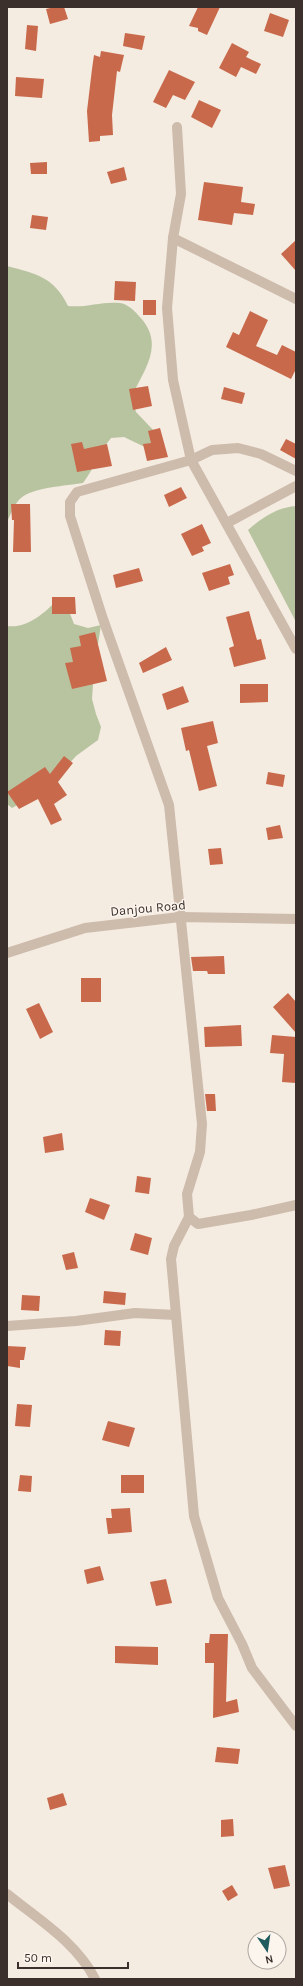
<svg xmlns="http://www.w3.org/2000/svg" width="303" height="1986" font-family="Karla,sans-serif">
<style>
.green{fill:#b8c4a0}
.building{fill:#c8694b}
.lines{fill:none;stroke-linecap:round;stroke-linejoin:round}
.minor{stroke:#cdbbac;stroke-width:10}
.labels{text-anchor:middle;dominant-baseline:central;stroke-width:3;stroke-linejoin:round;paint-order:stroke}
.street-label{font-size:13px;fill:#3b302b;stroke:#fbf5ee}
</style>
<rect width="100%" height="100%" fill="#f4ebe1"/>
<g class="green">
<path d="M7,266C37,274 54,277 68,306C86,308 102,301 120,303C127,304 134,310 138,315C166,343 145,368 132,396L136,412L156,433L149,449L124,437L111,438C99,452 94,469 83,483C66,486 34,487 21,498C14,504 11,514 7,522Z"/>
<path d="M296,506V622L248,530C263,517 276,508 296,506Z"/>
<path d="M57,600L69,611L74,624L88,628L101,625L94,669L92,699L96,714L101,727L98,740L76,756L67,766L23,802L12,808L7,804V626C26,629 45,613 57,600Z"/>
</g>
<g class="building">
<path d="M55,7H64L68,19L50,24L46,9Z"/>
<path d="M198,7H220L207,35L198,31V28L189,26Z"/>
<path d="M270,13L289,20L283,37L264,31Z"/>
<path d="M27,25L38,26L36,51L25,49Z"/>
<path d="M125,33L145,36L142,50L123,46Z"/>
<path d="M232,43L249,52L246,57L261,64L256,74L241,67L236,77L219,68Z"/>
<path d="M101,51L124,55L120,72L117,71L112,115L113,135L100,136V141L89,142L87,111L92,69L94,55L100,57Z"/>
<path d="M169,70L195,82L185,100L173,95L166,108L153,102Z"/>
<path d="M16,77L44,79L42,98L15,96Z"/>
<path d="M199,100L221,110L212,128L191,117Z"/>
<path d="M47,162V174H31L30,163Z"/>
<path d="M124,167L127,180L111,184L107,172Z"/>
<path d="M204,182L243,187L241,202L255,204L253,215L234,213L232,225L198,220Z"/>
<path d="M32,215L48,217L46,230L30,228Z"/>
<path d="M296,240V271L281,254Z"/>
<path d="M115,281L136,282L135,301L114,300Z"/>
<rect x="143" y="300" width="13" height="15"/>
<path d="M250,311L268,320L256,346L277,355L282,345L296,352V369L291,379L226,347L233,332L239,335Z"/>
<path d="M148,386L152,406L133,410L129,389Z"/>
<path d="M224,387L245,393L242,404L221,399Z"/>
<path d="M160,428L168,457L147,461L143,444L151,443L148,431Z"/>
<path d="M286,439L296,444V459L280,450Z"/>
<path d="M82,442L84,449L107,444L112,466L77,472L71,444Z"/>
<path d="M181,487L187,498L169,507L164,495Z"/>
<path d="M11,504H30L31,552H13L14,520H12Z"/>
<path d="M202,524L211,543L202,547L204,551L192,556L181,534Z"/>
<path d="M230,564L234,575L228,577L230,584L209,591L202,573Z"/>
<path d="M139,568L143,581L116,588L113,575Z"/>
<path d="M52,597H75L76,614H52Z"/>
<path d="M249,611L257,640L261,639L266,659L234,667L229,648L234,646L226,617Z"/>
<path d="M95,632L107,681L72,689L65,663L73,662L70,648L81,646L79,636Z"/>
<path d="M166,647L172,660L143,673L139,663Z"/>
<path d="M240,684H268V702L240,703Z"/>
<path d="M183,686L189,702L167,710L162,694Z"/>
<path d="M213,721L218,743L207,746L217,786L199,791L189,750L186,751L181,728Z"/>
<path d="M64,756L73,763L58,782L67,795L54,804L62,820L51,825L38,799L19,809L7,792L45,767L50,774Z"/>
<path d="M268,772L285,775L283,787L266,784Z"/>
<path d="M280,825L283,838L268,840L266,828Z"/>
<path d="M221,848L223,864L210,865L208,849Z"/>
<path d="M224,956L225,974H208L207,971H193L191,957Z"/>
<rect x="81" y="978" width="20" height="24"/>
<path d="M288,993L296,1002V1033L273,1007Z"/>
<path d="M39,1003L53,1032L40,1039L26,1009Z"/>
<path d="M241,1025L242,1046L205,1047L204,1027Z"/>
<path d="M272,1035L296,1037V1083L282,1082L284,1054L270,1053Z"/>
<path d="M205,1094H215L216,1111H207Z"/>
<path d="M62,1133L64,1150L45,1153L43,1137Z"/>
<path d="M137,1176L151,1178L149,1194L135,1192Z"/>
<path d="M90,1198L110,1205L104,1220L85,1212Z"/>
<path d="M135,1233L152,1238L148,1255L130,1250Z"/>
<path d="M74,1252L78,1268L66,1270L62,1255Z"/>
<path d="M104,1291L126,1293L125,1305L103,1303Z"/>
<path d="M22,1295L40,1296L39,1311L21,1310Z"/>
<path d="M105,1330L121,1331L120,1346L104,1345Z"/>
<path d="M7,1346L26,1347L24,1360H20V1368L7,1366Z"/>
<path d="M17,1404L32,1405L30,1427L15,1426Z"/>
<path d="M108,1421L135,1428L129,1447L102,1440Z"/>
<path d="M20,1475L32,1476L31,1492L18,1491Z"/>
<rect x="121" y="1475" width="23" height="18"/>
<path d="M130,1508L132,1532L108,1534L106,1518H112L111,1509Z"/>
<path d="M100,1566L104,1580L87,1584L84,1570Z"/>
<path d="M166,1579L172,1603L156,1606L150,1582Z"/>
<path d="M210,1634H228L226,1702L237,1699L239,1712L213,1718L214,1663H205V1643H209Z"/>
<path d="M115,1646L158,1647V1665L115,1663Z"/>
<path d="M217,1747L240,1749L238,1764L215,1762Z"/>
<path d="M63,1793L67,1805L50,1810L47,1798Z"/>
<path d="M233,1819L234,1836L221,1837V1820Z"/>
<path d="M285,1865L290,1886L274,1889L268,1868Z"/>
<path d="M232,1885L238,1895L228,1901L222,1891Z"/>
</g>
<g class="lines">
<g class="minor">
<path d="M177,127L181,194L173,238L167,308L173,380L191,460L296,649"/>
<path d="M173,238L296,299"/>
<path d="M296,471L261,454L238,448L212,450L191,460L77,492L70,502V516L103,619L169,805L202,1124L200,1152L187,1194L189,1217L198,1224L251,1215L296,1205"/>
<path d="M227,523L296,486"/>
<path d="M7,953L85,928L180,917L296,919"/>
<path d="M189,1217L174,1246L171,1259L194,1516L218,1598L242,1644L252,1668L296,1726"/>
<path d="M7,1326L76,1321L135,1313L176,1315"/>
<path d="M7,1894C39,1920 76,1942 95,1979"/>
</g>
</g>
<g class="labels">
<g class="street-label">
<text transform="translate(148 908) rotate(-5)">Danjou Road</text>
</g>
</g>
<rect width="303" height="1986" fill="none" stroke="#3b302b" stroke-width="16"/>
<g transform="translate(267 1950) rotate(167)"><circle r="19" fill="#fbf5ee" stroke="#aea6a0"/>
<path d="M0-3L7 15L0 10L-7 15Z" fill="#1f5a5e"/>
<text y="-6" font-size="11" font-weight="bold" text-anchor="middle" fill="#3b302b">N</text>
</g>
<path d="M18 1962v6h110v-6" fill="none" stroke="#3b302b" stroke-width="2"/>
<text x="24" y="1962" font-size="12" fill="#3b302b" stroke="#fbf5ee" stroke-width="3" paint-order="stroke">50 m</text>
</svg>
